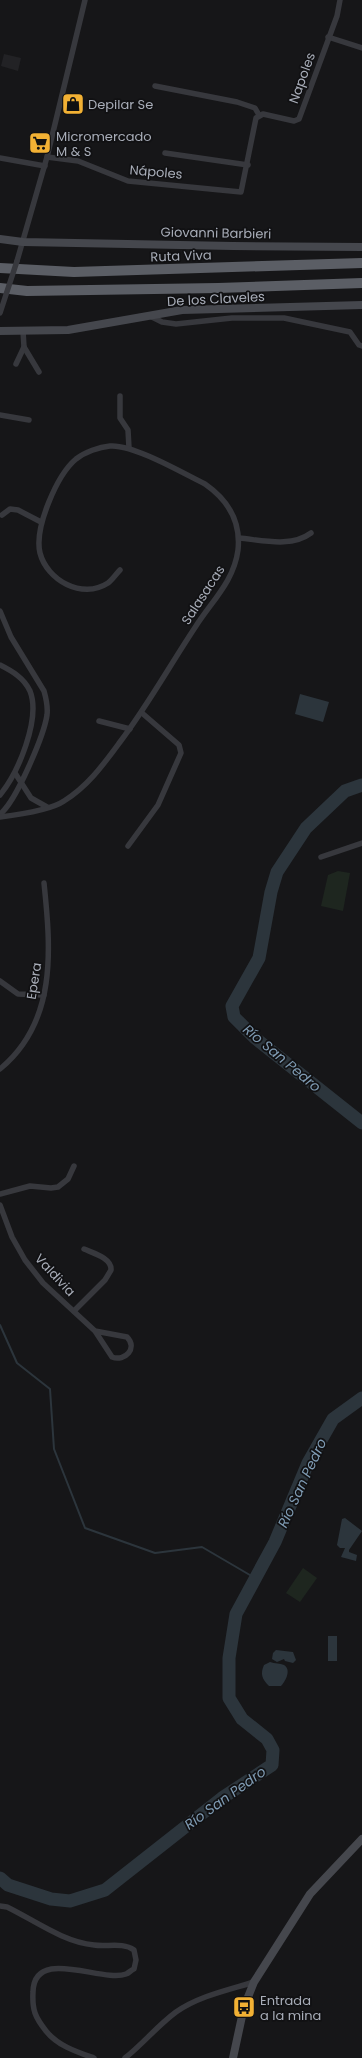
<svg xmlns="http://www.w3.org/2000/svg" width="362" height="2058" font-family="Poppins,sans-serif">
<style>
.built{fill:#222225}
.green{fill:#1e261f}
.water{fill:#2c353c}
.lines{fill:none;stroke-linecap:round;stroke-linejoin:round}
.stream{stroke:#2c353c;stroke-width:2}
.river{stroke:#2c353c;stroke-width:13}
.minor{stroke:#37383d;stroke-width:5.5}
.secondary{stroke:#45474d;stroke-width:8}
.trunk{stroke:#5b5e65;stroke-width:10}
.minor-bridge{stroke:#37383d;stroke-width:5.5}
.labels{text-anchor:middle;dominant-baseline:central;stroke-width:3.5;stroke-linejoin:round;paint-order:stroke}
.street-label{font-size:13px;fill:#a8adb8;stroke:#111113}
.poi-label{font-size:13px;fill:#a8adb8;stroke:#111113;text-anchor:start}
.water-label{font-size:14px;font-style:italic;fill:#7f9bb3;stroke:#111113}
</style>
<rect width="100%" height="100%" fill="#161618"/>
<path class="built" d="M4,54L21,58L18,71L1,66Z"/>
<g class="green">
<path d="M338,871L350,873L343,911L321,906L328,875Z"/>
<path d="M303,1568L317,1578L300,1602L286,1593Z"/>
</g>
<g class="water">
<path d="M300,694L329,702L323,722L295,714Z"/>
<path d="M345,1518L362,1531L349,1550V1552L357,1555L356,1561L341,1557L345,1548H340L337,1545L342,1519Z"/>
<rect x="328" y="1636" width="9" height="25"/>
<path d="M276,1650L293,1652L296,1660L293,1663L285,1661L284,1659L277,1662L272,1659L273,1653Z"/>
<path d="M270,1662C275,1664 280,1663 284,1665C292,1670 285,1682 281,1686H269C262,1679 260,1674 264,1665Z"/>
</g>
<g class="lines">
<path class="stream" d="M0,1325L17,1363L50,1389L54,1449L85,1528L155,1553L202,1547L255,1578"/>
<g class="river">
<path d="M362,785L345,791L306,828L277,872L271,892L259,958L232,1006L234,1017L255,1038L362,1123"/>
<path d="M0,1878L8,1885L51,1899L70,1901L105,1890L222,1798L272,1765L273,1750L267,1739L242,1719L229,1698V1658L236,1614L275,1542L308,1463L333,1419L362,1398"/>
</g>
<g class="minor">
<path d="M328,37L362,48"/>
<path d="M155,86L237,102L255,108L259,115"/>
<path d="M165,153L248,165"/>
<path d="M47,157L78,161L128,181L241,192L256,118L263,114L294,121L299,119L337,16L340,0"/>
<path d="M0,158L45,166"/>
<path d="M17,261L47,157L85,0"/>
<path d="M150,316L162,322L176,324L232,318H284L350,332L359,345L362,346"/>
<path d="M23,331L24,347L39,372"/>
<path d="M16,364L24,347"/>
<path d="M120,396V418L128,430L129,448"/>
<path d="M0,415L29,420"/>
<path d="M2,515L10,509L18,510L41,522"/>
<path d="M239,538C262,540 291,548 311,533"/>
<path d="M0,611L11,637L44,691C46,698 48,707 47,715C44,735 16,802 0,814"/>
<path d="M0,665C12,671 24,678 30,691C41,719 18,773 0,795"/>
<path d="M99,721L130,729"/>
<path d="M15,773L31,798L47,807"/>
<path d="M0,817C16,815 51,810 64,801C88,786 103,765 120,742C148,705 170,665 196,626C212,601 234,581 238,550C241,522 228,500 205,484C183,473 133,444 110,446C99,447 85,452 76,459C57,475 34,528 40,553C47,580 82,600 108,583C112,580 116,574 120,570"/>
<path d="M128,846L158,805L181,753L179,745L142,713"/>
<path d="M321,857L362,843"/>
<path d="M0,981L18,994L44,995"/>
<path d="M0,1069C57,1022 51,950 44,883"/>
<path d="M0,1194L30,1186L51,1188L58,1187L68,1179L74,1166"/>
<path d="M0,1205L12,1237L25,1260L43,1283L95,1331L112,1357C125,1362 138,1348 127,1337L95,1331"/>
<path d="M74,1311L105,1280L111,1270C112,1258 93,1253 84,1249"/>
<path d="M0,1906L7,1907C34,1920 63,1942 94,1945C107,1947 123,1942 134,1950L136,1960L134,1969C131,1970 129,1973 126,1974C102,1983 34,1946 33,1992C32,2010 35,2017 46,2031C58,2046 77,2052 94,2058"/>
<path d="M125,2058C143,2044 157,2026 176,2012C199,1996 228,1990 254,1982"/>
</g>
<g class="secondary">
<path d="M0,239L23,242L233,246L362,247"/>
<path d="M0,331L68,330L182,310L362,305"/>
<path d="M233,2058L244,2007L254,1982L310,1894L362,1839"/>
</g>
<g class="trunk">
<path d="M0,268L74,272L362,263"/>
<path d="M0,288L27,291L218,288L362,283"/>
</g>
<path class="minor-bridge" d="M0,313L17,261"/>
</g>
<defs>
<g id="shop-square" transform="scale(1.15)"><rect x="-9" y="-9" width="18" height="18" rx="4" fill="#f2b134" stroke="#111113"/><path d="M-5-2.5h2.3a2.7 3.5 0 0 1 5.4 0H5L5.5 6h-11ZM-1.5-2.5h3a1.5 2.3 0 0 0-3 0Z" fill="#111"/></g>
<g id="supermarket-square" transform="scale(1.15)"><rect x="-9" y="-9" width="18" height="18" rx="4" fill="#f2b134" stroke="#111113"/><path d="M-6-5.5h2.5l.6 2H6L4.5 2H-2.5L-4.4-4H-6ZM-1.5 3.2a1.3 1.3 0 1 0 .1 0ZM3 3.2a1.3 1.3 0 1 0 .1 0Z" fill="#111"/></g>
<g id="bus-square" transform="scale(1.15)"><rect x="-9" y="-9" width="18" height="18" rx="4" fill="#f2b134" stroke="#111113"/><path d="M-5-6H5V4H4V6H2V4H-2V6H-4V4H-5ZM-3.5-4V0h7V-4ZM-3.5 1.2v1.5H-2V1.2ZM2 1.2v1.5H3.5V1.2Z" fill="#111"/></g>
</defs>
<g fill-rule="evenodd">
<use href="#shop-square" x="73" y="104"/>
<use href="#supermarket-square" x="40" y="143"/>
<use href="#bus-square" x="244" y="2007"/>
</g>
<g class="labels">
<g class="street-label">
<text transform="translate(302 78) rotate(-70)">Napoles</text>
<text transform="translate(156 172) rotate(5)">Nápoles</text>
<text transform="translate(216 233) rotate(1)">Giovanni Barbieri</text>
<text transform="translate(181 256) rotate(-2)">Ruta Viva</text>
<text transform="translate(216 299) rotate(-3)">De los Claveles</text>
<text transform="translate(203 595) rotate(-57)">Salasacas</text>
<text transform="translate(34 981) rotate(-81)">Epera</text>
<text transform="translate(55 1275) rotate(47)">Valdivia</text>
</g>
<g class="poi-label">
<text x="88" y="104">Depilar Se</text>
<text x="56" y="136">Micromercado<tspan x="56" dy="15">M &amp; S</tspan></text>
<text x="260" y="2000">Entrada<tspan x="260" dy="15">a la mina</tspan></text>
</g>
<g class="water-label">
<text transform="translate(282 1058) rotate(40)">Río San Pedro</text>
<text transform="translate(302 1483) rotate(-65)">Río San Pedro</text>
<text transform="translate(225 1798) rotate(-36)">Río San Pedro</text>
</g>
</g>
</svg>
